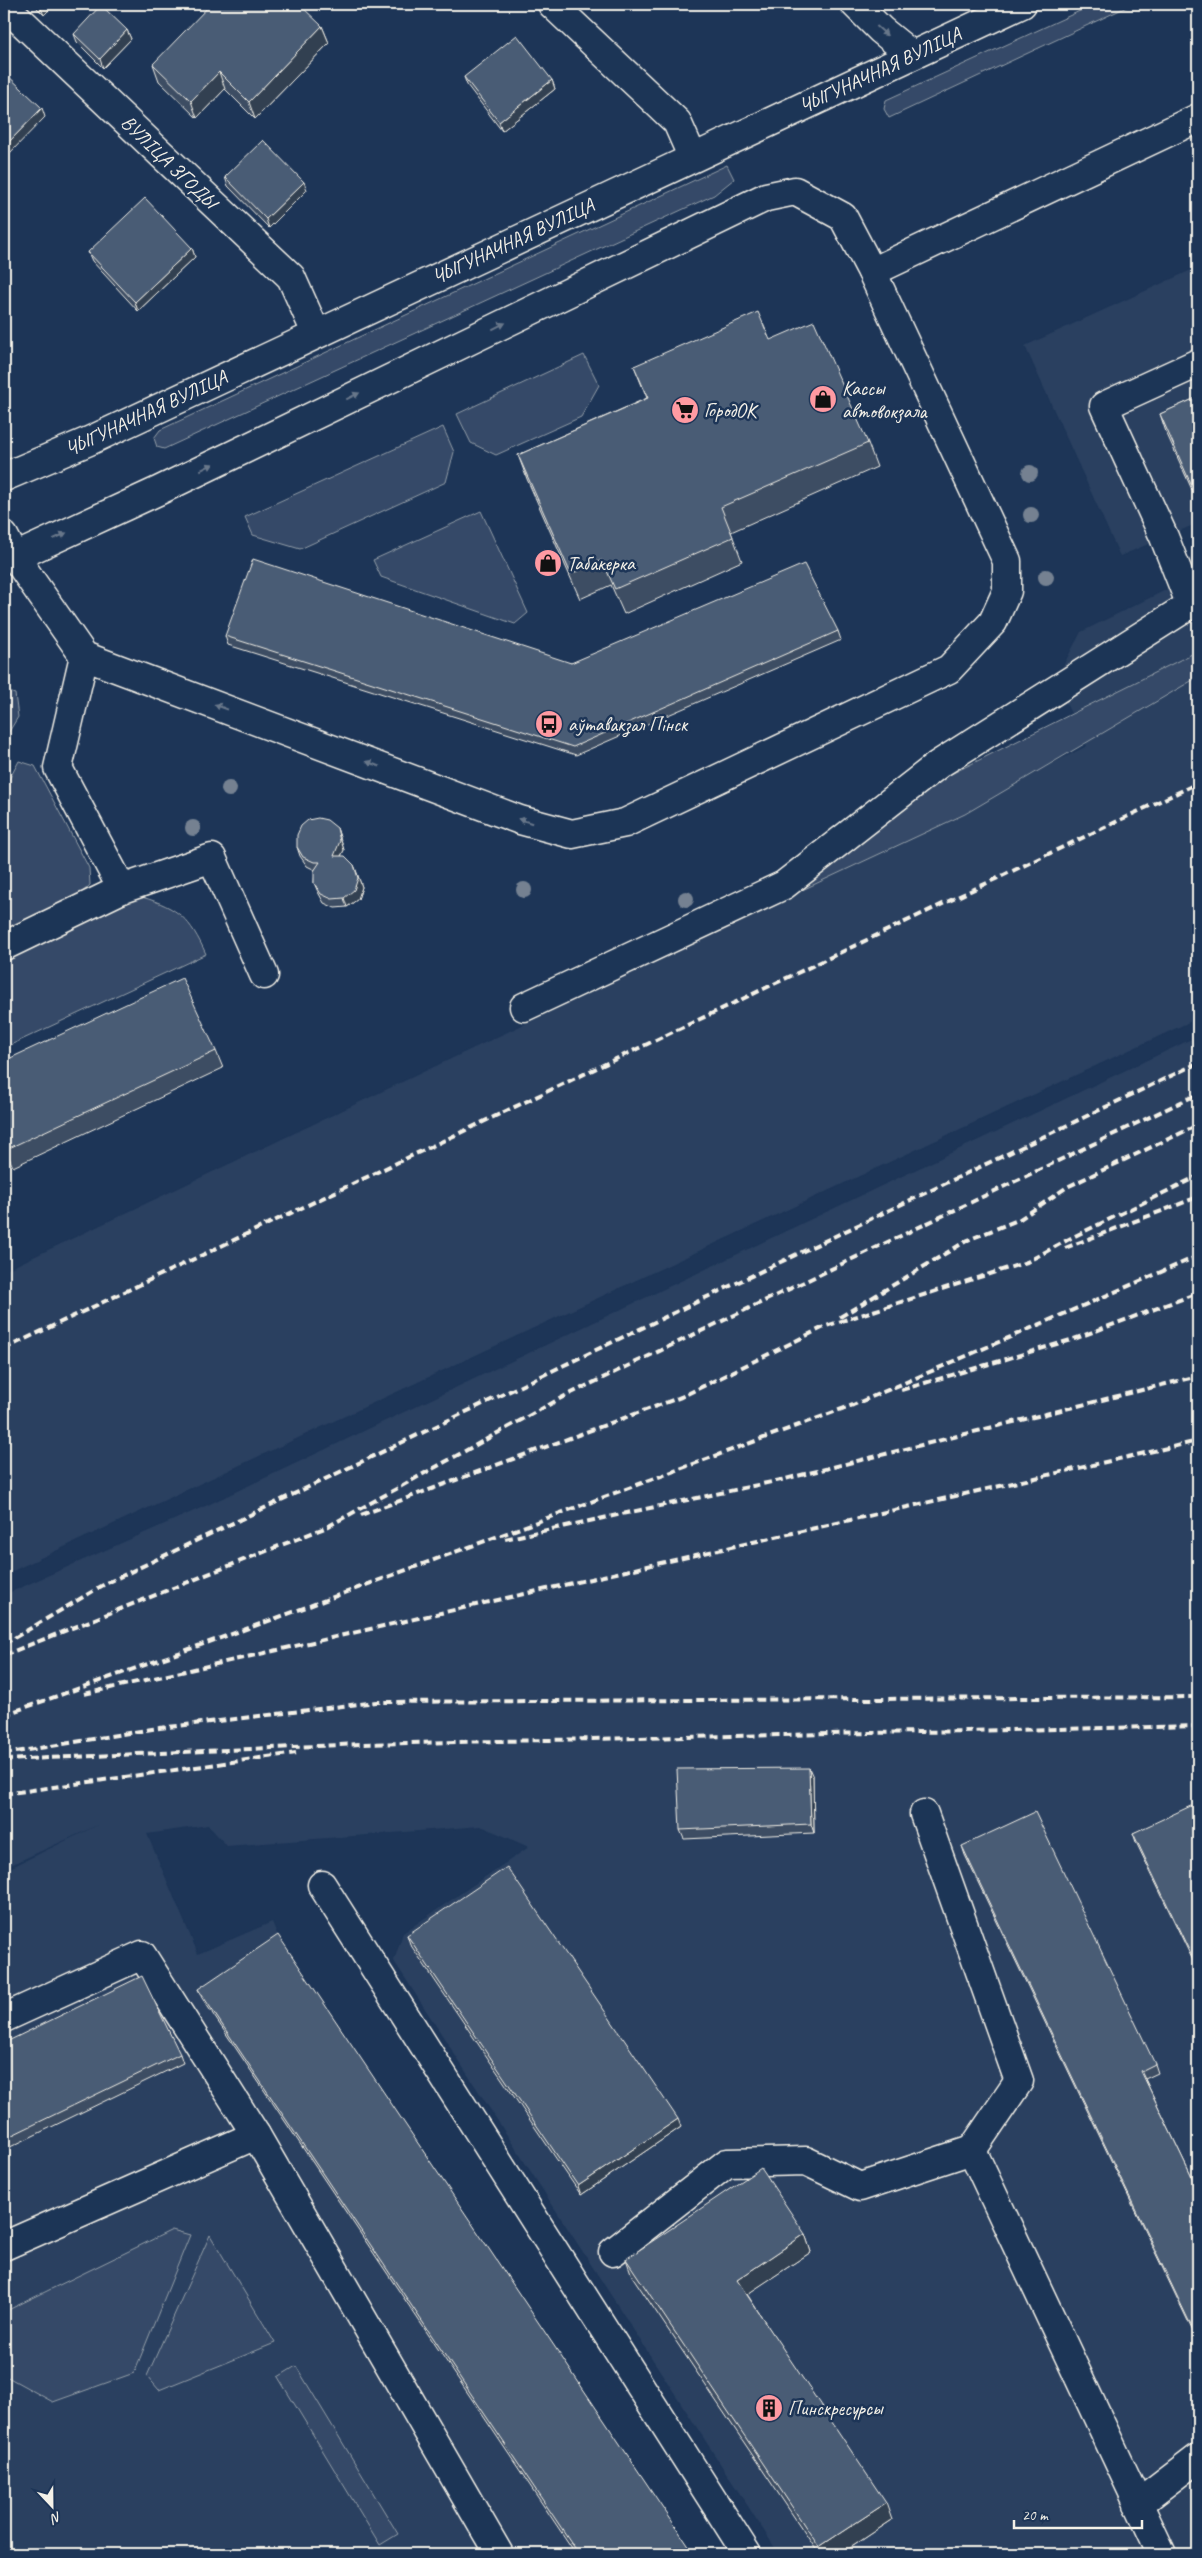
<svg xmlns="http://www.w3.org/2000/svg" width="1202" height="2558" font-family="Caveat,sans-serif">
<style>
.built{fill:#2a4060}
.green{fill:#354a67;stroke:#949ea8}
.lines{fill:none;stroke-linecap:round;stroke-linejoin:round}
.minor-casing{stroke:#f4f1e8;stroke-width:31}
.minor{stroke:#1d3557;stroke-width:28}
.rail{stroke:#f4f1e8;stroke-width:4;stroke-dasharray:8 4;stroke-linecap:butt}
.tree{fill:#748191}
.wall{fill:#3e4e64;stroke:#f4f1e8}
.shaded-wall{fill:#324051;stroke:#f4f1e8}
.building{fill:#485b74;stroke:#f4f1e8}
.oneway{fill:#68778a}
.labels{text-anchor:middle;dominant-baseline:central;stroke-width:5;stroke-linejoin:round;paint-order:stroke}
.street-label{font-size:20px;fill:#f4f1e8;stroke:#1d3557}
.poi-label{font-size:20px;fill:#f4f1e8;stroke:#1d3557;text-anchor:start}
</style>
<rect width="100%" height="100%" fill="#1d3557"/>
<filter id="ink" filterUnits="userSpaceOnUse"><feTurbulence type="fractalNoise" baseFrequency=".02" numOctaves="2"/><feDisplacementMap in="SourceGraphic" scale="10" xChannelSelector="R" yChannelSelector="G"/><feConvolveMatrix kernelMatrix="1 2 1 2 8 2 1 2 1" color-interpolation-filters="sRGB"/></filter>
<g filter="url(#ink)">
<g class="built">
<path d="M1198,267V523L1120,556L1025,346Z"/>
<path d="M1198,574V1018L4,1575V1271L712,935L1087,746L1055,681L1081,632Z"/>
<path d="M1198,1036V2554H779L394,1961L403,1933L529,1847L481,1826L227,1846L208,1825L147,1834L198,1954L272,1922L281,1944L691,2554H4V1871L100,1824L4,1868V1595L210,1504Z"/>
</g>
<g class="green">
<path d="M1095,4H1133L889,118L884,109L886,100Z"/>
<path d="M727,165L734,179L714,195L164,449L157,447L154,438L160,430Z"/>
<path d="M584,355L599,385L581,417L496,455L471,443L457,414Z"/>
<path d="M443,427L454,452L446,482L300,549L253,535L245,517Z"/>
<path d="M481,511L528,613L515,624L381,577L373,560Z"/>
<path d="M1198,651V677L965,814L798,892L929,785Z"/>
<path d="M4,690L15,694L18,717L4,740Z"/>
<path d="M19,761L35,766L89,868L90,885L78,896L4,933V789Z"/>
<path d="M142,897C179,908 190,919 206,954L4,1048V961L125,902Z"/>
<path d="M172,2230L190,2235L134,2373L53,2402L4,2375V2312Z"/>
<path d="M210,2235L275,2343L159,2390L147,2376Z"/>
<path d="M296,2366L398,2534L380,2545L278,2377Z"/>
</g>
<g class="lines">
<g class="minor-casing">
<g id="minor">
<path d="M552,4L677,122L692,156"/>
<path d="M855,4L881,30L912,55"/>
<path d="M4,5L291,277L316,333"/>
<path d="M872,272L1198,118"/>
<path d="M4,477L89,441L1022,4"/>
<path d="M4,536L15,557L84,656L520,820L572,834L625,823L949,669L993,622L1007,591V561L872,272L843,217L795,191L766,197L158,491L15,557"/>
<path d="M1190,603L1164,537L1104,406L1198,363"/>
<path d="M84,656L58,768L122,889L212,858L264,975"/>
<path d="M4,946L122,889"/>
<path d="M524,1007L784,885L939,764L1198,600"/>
<path d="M924,1814L1019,2081L972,2150L1162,2554"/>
<path d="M322,1885L747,2554"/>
<path d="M4,2018L142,1955L256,2135"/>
<path d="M4,2246L256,2135L499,2554"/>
<path d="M613,2252L727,2163L806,2161L860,2187L972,2150"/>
<path d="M1138,2504L1198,2458"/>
</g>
</g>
<use href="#minor" class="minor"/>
<g class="rail">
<path d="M1065,1248L1198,1197"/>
<path d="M840,1317L968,1240L1020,1219L1067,1187L1198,1125"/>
<path d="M4,1349L1198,783"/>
<path d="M901,1390L1074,1339L1198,1293"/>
<path d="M361,1515L681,1397L826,1326L1027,1262L1071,1238L1198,1176"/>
<path d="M505,1539L781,1480L1198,1376"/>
<path d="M4,1644L105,1584L1198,1063"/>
<path d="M4,1655L327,1527L563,1397L1198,1094"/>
<path d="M84,1694L1198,1441"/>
<path d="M4,1715L274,1619L853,1405L1198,1256"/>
<path d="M4,1754L152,1729L376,1702L1198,1697"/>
<path d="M4,1760L361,1744L1198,1726"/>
<path d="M4,1794L296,1753"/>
</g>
</g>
<g class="tree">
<circle cx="1030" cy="473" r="8"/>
<circle cx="1031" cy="515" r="8"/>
<circle cx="1046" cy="577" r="8"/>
<circle cx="229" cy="789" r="8"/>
<circle cx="193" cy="828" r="8"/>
<circle cx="524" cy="890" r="8"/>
<circle cx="686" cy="899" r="8"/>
</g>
<g class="wall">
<path d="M33,4H55L44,15Z"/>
<path d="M322,26L329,43L255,119L225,89L197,118L159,81L153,64Z"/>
<path d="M127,30L131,39L103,68L77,42L74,34Z"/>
<path d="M464,77L552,80L555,89L502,131L467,85Z"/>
<path d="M225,177L307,190L269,228L228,186Z"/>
<path d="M192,248L195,257L138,311L92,261L88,252Z"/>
<path d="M770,340L868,443L877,467L731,532L742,561L624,614L611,585L580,599L527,479L518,455L647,398L634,366Z"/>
<path d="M1198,397V503L1166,432L1160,414Z"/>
<path d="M838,631L841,640L576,755L228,645L225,636L571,663Z"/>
<path d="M337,828L344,850L341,856L354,865L362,887L358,899L347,907L335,908L324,903L318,892L314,883L315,870L307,866L300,856L297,847Z"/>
<path d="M216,1051L223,1068L13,1167L4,1146V1061Z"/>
<path d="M813,1777L814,1833L684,1839L680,1830Z"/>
<path d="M1198,1811V1971L1136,1842L1133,1833Z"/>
<path d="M962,1846L1155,2064L1158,2073L1145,2079L1198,2190V2342L965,1855Z"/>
<path d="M407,1935L681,2127L581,2195L410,1944Z"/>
<path d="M198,1989L694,2554H576L202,1998Z"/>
<path d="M4,2043L180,2054L183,2063L4,2150Z"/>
<path d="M805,2234L811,2252L747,2294L892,2520L841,2554H819L632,2276L626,2259Z"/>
</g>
<g class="shaded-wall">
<path d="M42,4H55L44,15L40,6Z"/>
<path d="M322,26L329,43L255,119L249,102Z"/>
<path d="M127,30L131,39L103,68L100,59Z"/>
<path d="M219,72L225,89L197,118L191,101Z"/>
<path d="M552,80L555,89L502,131L499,122Z"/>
<path d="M42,108L45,117L6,157L4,152V147Z"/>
<path d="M304,182L307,190L269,228L266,219Z"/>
<path d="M192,248L195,257L138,311L135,302Z"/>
<path d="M337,828L344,850L337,864L334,856Z"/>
<path d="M354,865L362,887L358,899L347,907L344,898Z"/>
<path d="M809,1768L813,1777L814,1833L811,1824Z"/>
<path d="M678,2119L681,2127L581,2195L578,2186Z"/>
<path d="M805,2234L811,2252L743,2297L737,2280Z"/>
<path d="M886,2503L892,2520L841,2554H822L819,2547Z"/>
</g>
<g class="building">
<path d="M211,4H299L322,26L249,102L219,72L191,101L153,64Z"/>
<path d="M101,5L127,30L100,59L74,34Z"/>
<path d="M517,35L552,80L499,122L464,77Z"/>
<path d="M4,72L42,108L4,147Z"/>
<path d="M263,140L304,182L266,219L225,177Z"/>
<path d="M145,198L192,248L135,302L88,252Z"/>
<path d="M758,312L770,340L814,321L868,443L721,507L733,537L615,589L602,560L571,574L518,455L648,398L634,366Z"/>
<path d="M1198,397V500L1160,414Z"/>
<path d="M253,559L571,663L804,564L838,631L573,747L225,636Z"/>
<path d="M318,818L327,820L337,828L340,841L334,856H345L354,865L358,878L354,890L344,898L332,899L321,894L314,883V871L320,862H314L303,857L297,847V835L301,826L308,820Z"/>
<path d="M182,978L216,1051L7,1149L4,1143V1061Z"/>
<path d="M809,1768L811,1824L680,1830L677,1769Z"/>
<path d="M1195,1804L1198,1811V1969L1133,1833Z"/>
<path d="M1035,1812L1155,2064L1141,2071L1198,2190V2340L962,1846Z"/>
<path d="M507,1867L678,2119L578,2186L407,1935Z"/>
<path d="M278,1935L694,2554H579L198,1989Z"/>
<path d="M142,1976L180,2054L4,2139V2043Z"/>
<path d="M761,2168L805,2234L737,2280L886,2503L819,2547L626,2259Z"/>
</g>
<defs><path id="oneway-solid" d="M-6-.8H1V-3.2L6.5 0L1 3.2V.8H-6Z" transform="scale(1.25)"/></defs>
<g class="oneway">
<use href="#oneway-solid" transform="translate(882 31) rotate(42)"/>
<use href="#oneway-solid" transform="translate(499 326) rotate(-26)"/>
<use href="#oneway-solid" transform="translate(353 396) rotate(-26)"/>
<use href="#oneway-solid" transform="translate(207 467) rotate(-26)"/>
<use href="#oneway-solid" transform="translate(60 536) rotate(-25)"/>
<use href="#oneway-solid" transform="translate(221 707) rotate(-159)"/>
<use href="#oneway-solid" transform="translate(373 764) rotate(-159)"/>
<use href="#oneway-solid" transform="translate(525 821) rotate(-163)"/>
</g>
</g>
<defs>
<g id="shop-disc" transform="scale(1.4375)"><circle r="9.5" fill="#ff9aa2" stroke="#1d3557"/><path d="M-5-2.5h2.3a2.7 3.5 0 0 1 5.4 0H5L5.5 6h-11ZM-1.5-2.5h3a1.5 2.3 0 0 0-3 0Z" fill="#111"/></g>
<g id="supermarket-disc" transform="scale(1.4375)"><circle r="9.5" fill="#ff9aa2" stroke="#1d3557"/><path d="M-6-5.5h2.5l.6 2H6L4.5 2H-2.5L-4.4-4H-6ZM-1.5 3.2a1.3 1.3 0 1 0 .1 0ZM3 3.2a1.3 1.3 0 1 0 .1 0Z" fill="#111"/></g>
<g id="bus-disc" transform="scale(1.4375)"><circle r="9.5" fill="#ff9aa2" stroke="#1d3557"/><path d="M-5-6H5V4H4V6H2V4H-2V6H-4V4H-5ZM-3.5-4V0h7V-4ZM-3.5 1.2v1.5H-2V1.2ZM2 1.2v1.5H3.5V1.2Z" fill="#111"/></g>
<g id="building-disc" transform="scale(1.4375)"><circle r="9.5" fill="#ff9aa2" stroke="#1d3557"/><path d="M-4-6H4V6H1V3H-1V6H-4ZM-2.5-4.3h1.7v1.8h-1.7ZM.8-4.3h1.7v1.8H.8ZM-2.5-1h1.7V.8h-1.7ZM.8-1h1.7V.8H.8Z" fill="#111"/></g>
</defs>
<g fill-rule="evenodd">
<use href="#shop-disc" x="823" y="399"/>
<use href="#supermarket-disc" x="685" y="410"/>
<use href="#shop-disc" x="548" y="563"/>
<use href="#bus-disc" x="549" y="724"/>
<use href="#building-disc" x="769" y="2408"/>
</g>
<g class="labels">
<g class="street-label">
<text transform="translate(880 70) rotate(-25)">ЧЫГУНАЧНАЯ ВУЛІЦА</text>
<text transform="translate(169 162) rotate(44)">ВУЛІЦА ЗГОДЫ</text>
<text transform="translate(513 241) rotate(-25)">ЧЫГУНАЧНАЯ ВУЛІЦА</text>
<text transform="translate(146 413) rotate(-25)">ЧЫГУНАЧНАЯ ВУЛІЦА</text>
</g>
<g class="poi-label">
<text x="842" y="388">Кассы<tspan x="842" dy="23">автовокзала</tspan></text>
<text x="704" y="410">ГородОК</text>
<text x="567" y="563">Табакерка</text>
<text x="568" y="724">аўтавакзал Пінск</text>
<text x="788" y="2408">Пинскресурсы</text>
</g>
</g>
<rect width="1202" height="2558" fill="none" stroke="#1d3557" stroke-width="20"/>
<rect x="10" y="10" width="1182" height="2538" fill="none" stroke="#f4f1e8" stroke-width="2" filter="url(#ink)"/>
<g transform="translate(52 2506) rotate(158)" stroke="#1d3557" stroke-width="4" paint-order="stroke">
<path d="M0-4L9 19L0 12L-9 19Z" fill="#f4f1e8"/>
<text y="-8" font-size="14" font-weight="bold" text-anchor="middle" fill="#f4f1e8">N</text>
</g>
<path d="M1014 2520v8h128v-8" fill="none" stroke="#f4f1e8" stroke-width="2.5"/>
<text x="1022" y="2520" font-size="15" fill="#f4f1e8" stroke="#1d3557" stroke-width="4" paint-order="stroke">20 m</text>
</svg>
